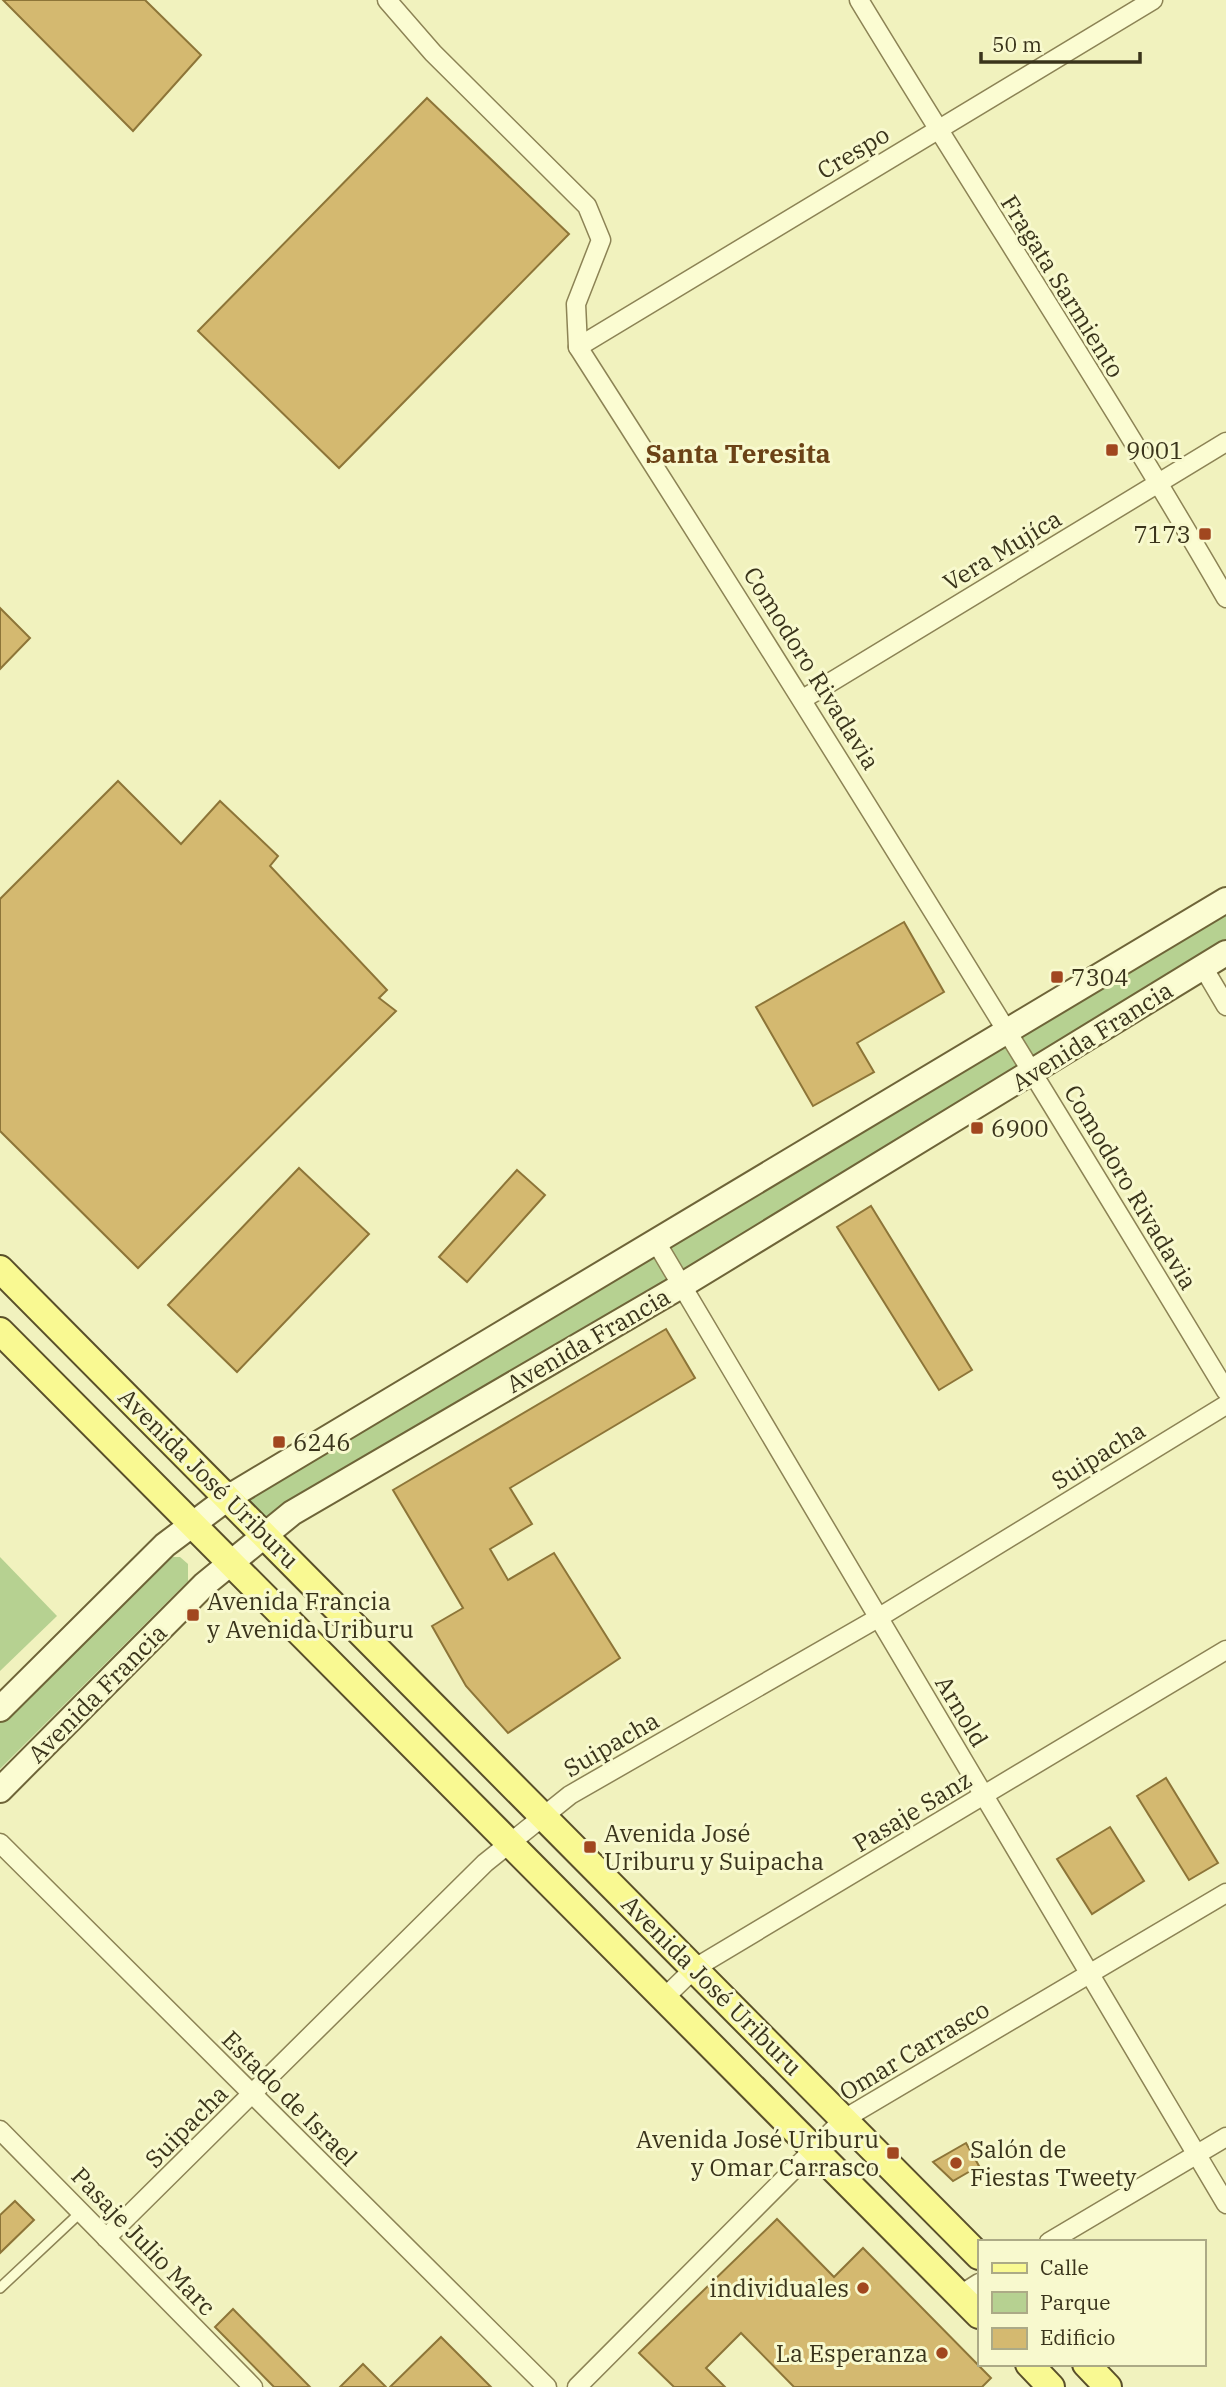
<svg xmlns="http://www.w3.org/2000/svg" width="1226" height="2387" font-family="'IBM Plex Serif',serif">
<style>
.green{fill:#b6d191}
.building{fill:#d4b970;stroke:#8d7538;stroke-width:2}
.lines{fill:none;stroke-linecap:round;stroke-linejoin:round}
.lane-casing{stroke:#8c8355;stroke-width:12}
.street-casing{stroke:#8c8355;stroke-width:21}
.secondary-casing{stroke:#6e6438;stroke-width:28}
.primary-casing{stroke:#594f2a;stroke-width:30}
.lane{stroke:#fbfcd2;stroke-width:9}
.street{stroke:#fbfcd2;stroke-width:18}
.secondary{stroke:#fbfcd2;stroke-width:24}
.primary{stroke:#f9f992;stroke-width:26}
.poi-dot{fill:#a1471f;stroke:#f8f9ce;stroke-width:2.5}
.labels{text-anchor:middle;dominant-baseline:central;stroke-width:6;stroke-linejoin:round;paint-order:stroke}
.street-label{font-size:24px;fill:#3a341b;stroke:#f8f9ce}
.poi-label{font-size:24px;fill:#3a341b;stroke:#f8f9ce;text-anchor:start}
.neighbourhood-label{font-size:26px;font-weight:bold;fill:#6b4216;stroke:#f8f9ce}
</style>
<rect width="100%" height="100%" fill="#f1f2be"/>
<g class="green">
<path d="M1226,900V953L265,1533L229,1497Z"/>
<path d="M0,1557L57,1616L0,1671Z"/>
<path d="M173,1557H180L188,1564V1581L0,1769V1722L164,1560Z"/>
</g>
<g class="building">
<path d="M3,0H145L201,55L133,131Z"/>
<path d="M427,98L569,234L339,468L198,331Z"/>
<path d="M0,608L30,638L0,669Z"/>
<path d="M118,781L181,844L220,801L278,856L270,866L387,990L379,998L396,1011L138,1268L0,1131V899Z"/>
<path d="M904,922L944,992L857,1043L874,1072L813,1106L756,1007Z"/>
<path d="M299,1168L369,1234L237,1372L168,1305Z"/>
<path d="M517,1170L545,1195L467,1282L439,1257Z"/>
<path d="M871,1206L972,1370L939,1390L837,1227Z"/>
<path d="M666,1329L695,1378L510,1488L532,1524L490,1549L508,1580L554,1553L620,1658L508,1733L466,1686L432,1626L463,1608L393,1490Z"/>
<path d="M1166,1778L1218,1863L1189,1880L1137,1796Z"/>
<path d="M1110,1827L1144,1881L1092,1914L1057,1859Z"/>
<path d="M966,2143L979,2166L953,2181L933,2162Z"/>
<path d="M15,2201L34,2220L0,2253V2215Z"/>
<path d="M777,2219L834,2277L863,2248L991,2378L982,2387H794L741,2333L706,2368L725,2387H674L639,2353Z"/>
<path d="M233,2309L310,2387H274L215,2327Z"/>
<path d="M441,2337L491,2387H390Z"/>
<path d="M363,2364L386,2387H340Z"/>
</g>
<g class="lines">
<g class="lane-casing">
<path id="lane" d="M0,2288L81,2212"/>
</g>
<g class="street-casing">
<g id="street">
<path d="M387,0L433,53L587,206L601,240L576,304L578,347C799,692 1014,1040 1226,1391"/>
<path d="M859,0C980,200 1109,395 1226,598"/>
<path d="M578,347L1153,0"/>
<path d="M803,699L1226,442"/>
<path d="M1203,967L1226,1006"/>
<path d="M656,1242L1226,2204"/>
<path d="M0,1843L547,2387"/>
<path d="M664,1998L695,1968L1226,1650"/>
<path d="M0,2130L253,2387"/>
<path d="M106,2238L485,1863L570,1795L878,1618L1226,1405"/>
<path d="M1049,2242L1226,2137"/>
<path d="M960,2295L979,2283"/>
<path d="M577,2387L844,2119L1226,1893"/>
</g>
</g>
<g class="secondary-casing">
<g id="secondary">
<path d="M0,1709L165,1545L229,1497L1226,900"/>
<path d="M0,1790L205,1584L292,1513L681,1286L1226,953"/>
</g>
</g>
<g class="primary-casing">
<g id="primary">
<path d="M0,1269L979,2256"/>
<path d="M0,1331L979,2315"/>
<path d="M1029,2364L1051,2387"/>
<path d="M1086,2364L1108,2387"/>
</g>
</g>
<use href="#lane" class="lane"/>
<use href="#street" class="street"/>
<use href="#secondary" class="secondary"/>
<use href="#primary" class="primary"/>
</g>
<g class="poi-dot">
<rect x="1105" y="443" width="14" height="14" rx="3.5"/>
<rect x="1198" y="527" width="14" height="14" rx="3.5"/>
<rect x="1050" y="970" width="14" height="14" rx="3.5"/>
<rect x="970" y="1121" width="14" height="14" rx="3.5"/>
<rect x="272" y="1435" width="14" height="14" rx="3.5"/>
<rect x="186" y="1608" width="14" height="14" rx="3.5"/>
<rect x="583" y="1840" width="14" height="14" rx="3.5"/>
<rect x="886" y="2146" width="14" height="14" rx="3.5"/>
<circle cx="956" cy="2163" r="7"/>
<circle cx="863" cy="2288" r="7"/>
<circle cx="942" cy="2353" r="7"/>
</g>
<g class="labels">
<g class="street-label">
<text transform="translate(853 152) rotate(-31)">Crespo</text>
<text transform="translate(1063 286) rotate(58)">Fragata Sarmiento</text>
<text transform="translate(1002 550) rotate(-31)">Vera Mujíca</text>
<text transform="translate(812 668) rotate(58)">Comodoro Rivadavia</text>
<text transform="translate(1092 1036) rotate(-32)">Avenida Francia</text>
<text transform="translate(1131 1187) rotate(59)">Comodoro Rivadavia</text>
<text transform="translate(588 1340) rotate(-30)">Avenida Francia</text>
<text transform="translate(1098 1455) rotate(-32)">Suipacha</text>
<text transform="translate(209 1478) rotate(45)">Avenida José Uriburu</text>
<text transform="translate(97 1693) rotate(-45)">Avenida Francia</text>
<text transform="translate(962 1711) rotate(59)">Arnold</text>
<text transform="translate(611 1744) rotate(-30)">Suipacha</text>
<text transform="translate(912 1811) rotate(-31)">Pasaje Sanz</text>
<text transform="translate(712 1985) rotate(45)">Avenida José Uriburu</text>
<text transform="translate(914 2050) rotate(-31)">Omar Carrasco</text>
<text transform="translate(290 2098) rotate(45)">Estado de Israel</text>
<text transform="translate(186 2126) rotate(-45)">Suipacha</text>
<text transform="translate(144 2241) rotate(46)">Pasaje Julio Marc</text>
</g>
<g class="poi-label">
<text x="1126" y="450">9001</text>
<text x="1191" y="534" text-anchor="end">7173</text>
<text x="1071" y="977">7304</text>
<text x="991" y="1128">6900</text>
<text x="293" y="1442">6246</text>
<text x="207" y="1601">Avenida Francia<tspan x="207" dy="28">y Avenida Uriburu</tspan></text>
<text x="604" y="1833">Avenida José<tspan x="604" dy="28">Uriburu y Suipacha</tspan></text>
<text x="879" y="2139" text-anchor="end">Avenida José Uriburu<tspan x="879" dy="28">y Omar Carrasco</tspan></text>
<text x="970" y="2149">Salón de<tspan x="970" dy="28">Fiestas Tweety</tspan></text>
<text x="849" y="2288" text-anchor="end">individuales</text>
<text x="928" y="2353" text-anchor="end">La Esperanza</text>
</g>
<g class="neighbourhood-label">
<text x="738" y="453">Santa Teresita</text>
</g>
</g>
<rect x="978" y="2240" width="228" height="126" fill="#f8f9ce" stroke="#acaa86" stroke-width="2"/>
<rect x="992" y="2263" width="35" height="10" fill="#f9f992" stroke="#acaa86" stroke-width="2"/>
<text x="1040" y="2275" font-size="21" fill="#3a341b">Calle</text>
<rect x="992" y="2292" width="35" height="21" fill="#b6d191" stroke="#acaa86" stroke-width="2"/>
<text x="1040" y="2310" font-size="21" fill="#3a341b">Parque</text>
<rect x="992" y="2328" width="35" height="21" fill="#d4b970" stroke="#acaa86" stroke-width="2"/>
<text x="1040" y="2345" font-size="21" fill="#3a341b">Edificio</text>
<path d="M981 52v10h159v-10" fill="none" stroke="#3a341b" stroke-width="3.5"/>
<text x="992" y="52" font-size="21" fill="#3a341b" stroke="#f8f9ce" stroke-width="5" paint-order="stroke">50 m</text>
</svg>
